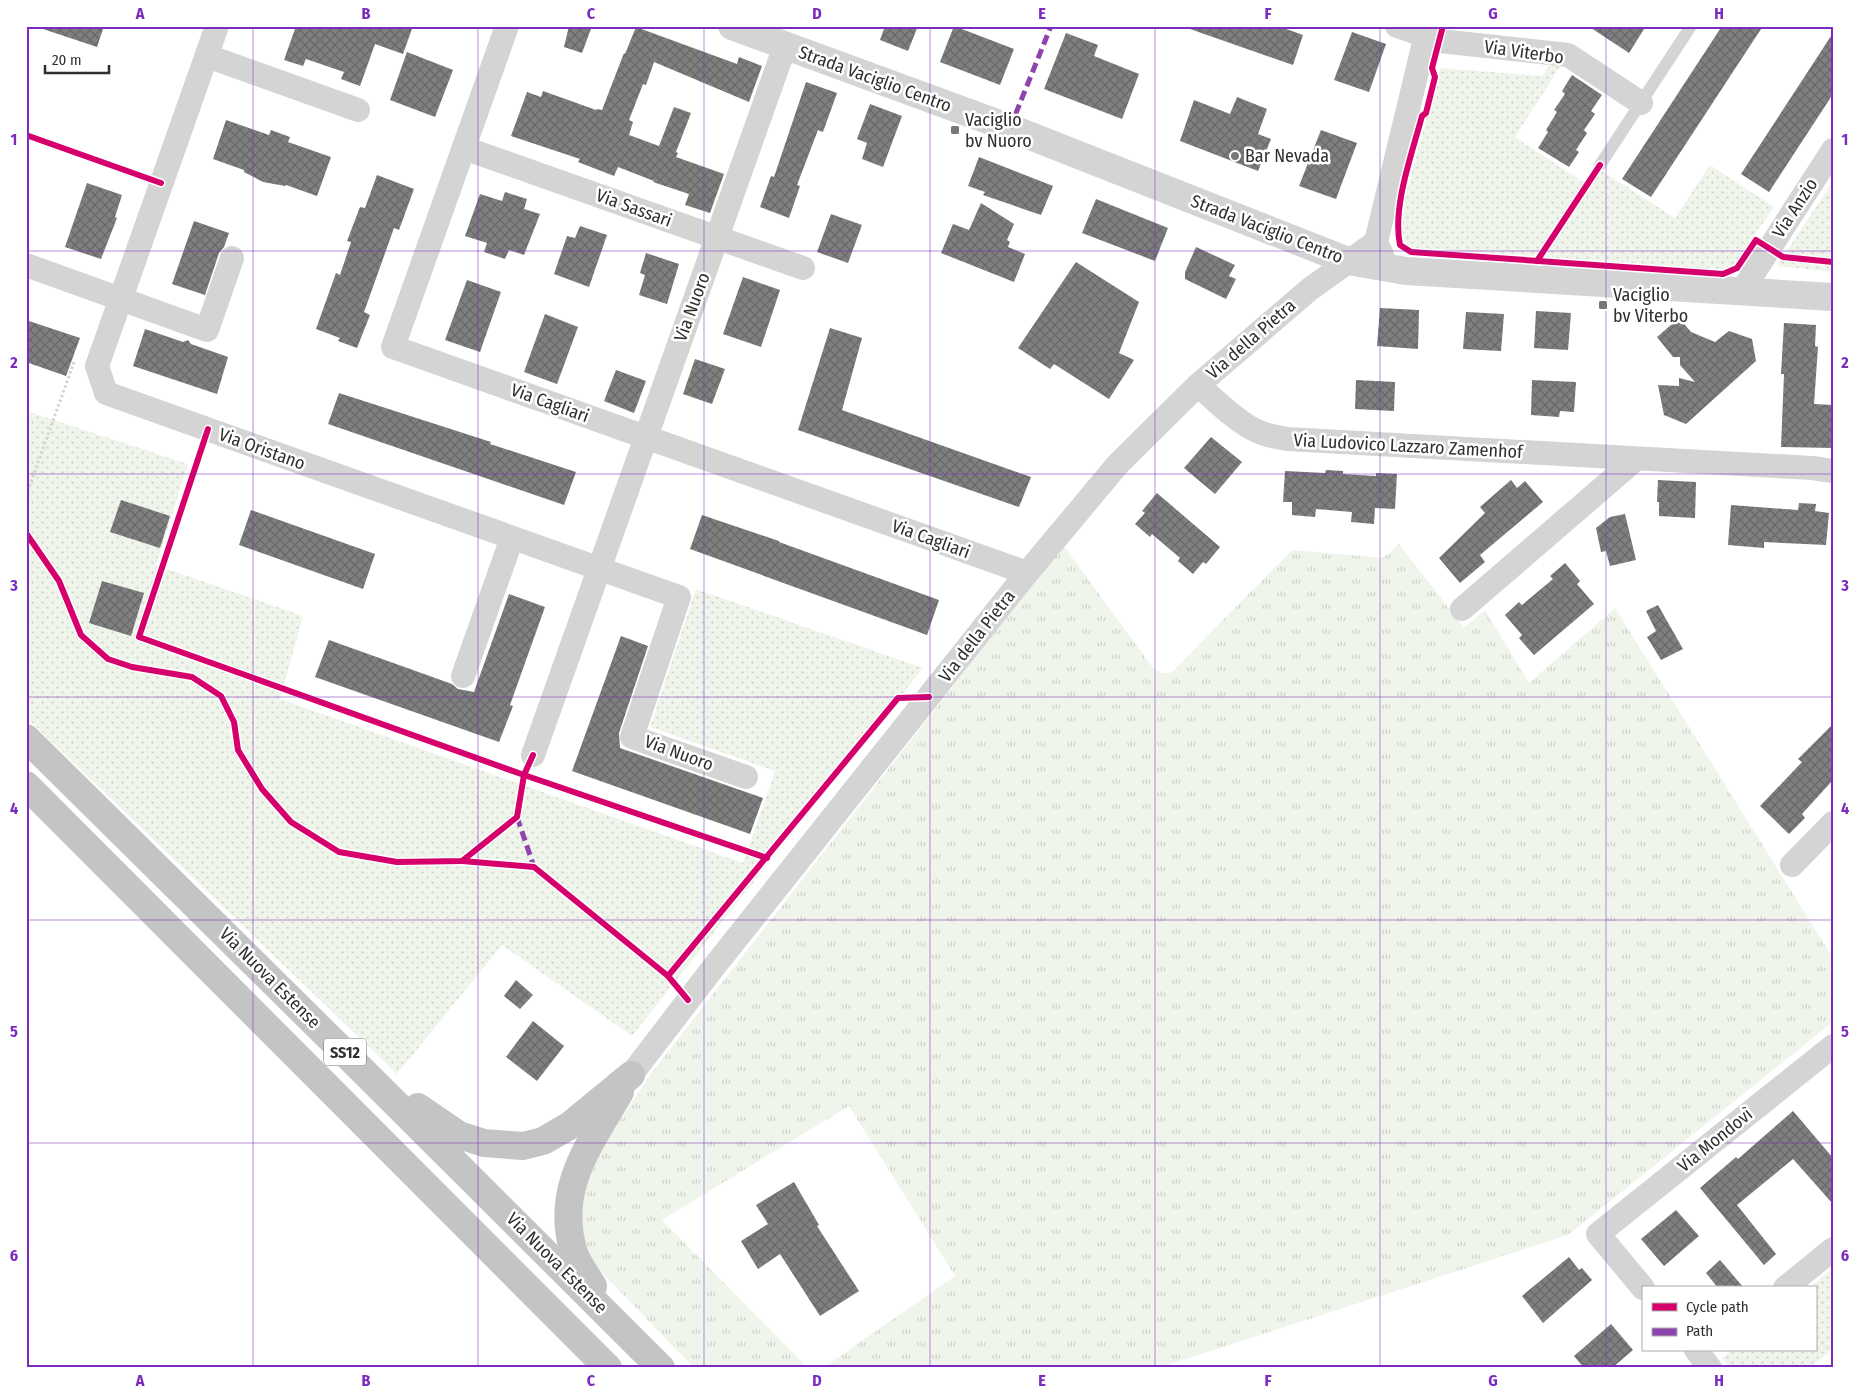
<svg xmlns="http://www.w3.org/2000/svg" width="1859" height="1394" font-family="'Fira Sans Condensed',sans-serif">
<style>
.grass{fill:url(#grass-tufts)}
.park{fill:url(#park-dots)}
.building{fill:url(#building-cross-hatch)}
.lines{fill:none;stroke-linecap:round;stroke-linejoin:round}
.path{stroke:#d4d4d4;stroke-width:3;stroke-dasharray:2.5 2.5;stroke-linecap:butt}
.service{stroke:#d4d4d4;stroke-width:12}
.minor{stroke:#d4d4d4;stroke-width:24}
.tertiary{stroke:#d4d4d4;stroke-width:28}
.trunk{stroke:#c4c4c4;stroke-width:28}
.quiet{stroke:#8e44ad;stroke-width:5;stroke-dasharray:10 5;stroke-linecap:butt}
.cycleway-casing{stroke:#fff;stroke-width:9}
.cycleway{stroke:#d6006c;stroke-width:6}
.grid{fill:none;stroke:#7b2cbf;stroke-width:1;stroke-opacity:0.55}
.poi-dot{fill:#787878;stroke:#fff;stroke-width:2}
.labels{text-anchor:middle;dominant-baseline:central;stroke-width:5;stroke-linejoin:round;paint-order:stroke}
.shield{fill:#fff;stroke:#6d6d6d;stroke-width:1}
.shield-label{font-size:16px;font-weight:bold;fill:#2f2f2f}
.street-label{font-size:18px;fill:#2f2f2f;stroke:#fff}
.poi-label{font-size:18px;fill:#2f2f2f;stroke:#fff;text-anchor:start}
.neatline{fill:none;stroke:#7b2cbf;stroke-width:2}
.grid-label{font-size:16px;text-anchor:middle;font-weight:bold;fill:#7b2cbf}
</style>
<defs>
<pattern id="grass-tufts" width="24" height="20" patternUnits="userSpaceOnUse" patternTransform="scale(1.25)"><rect width="24" height="20" fill="#f0f5ec"/><path d="M3 7l-1-3M5 7V3M7 7l1-3M15 17l-1-3M17 17v-4M19 17l1-3" fill="none" stroke="#ced2cb"/></pattern>
<pattern id="park-dots" width="8" height="8" patternUnits="userSpaceOnUse" patternTransform="scale(1.25)"><rect width="8" height="8" fill="#f0f5ec"/><path d="M2 2h.1M6 6h.1" fill="none" stroke="#ced2cb" stroke-width="1.8" stroke-linecap="round"/></pattern>
<pattern id="building-cross-hatch" width="8" height="8" patternUnits="userSpaceOnUse" patternTransform="scale(1.25)"><rect width="8" height="8" fill="#7f7f7f"/><path d="M0 0l8 8M0 8l8-8" fill="none" stroke="#686868"/></pattern>
</defs>
<rect width="100%" height="100%" fill="#fff"/>
<path class="grass" d="M1399,544L1464,628L1485,610L1529,683L1615,608L1833,958V1022L1568,1235L1158,1368H823L955,1276L849,1106L662,1220L808,1368H694L583,1253L577,1218L590,1165L650,1075L1063,545L1153,668C1161,673 1167,676 1175,669L1292,550L1383,558Z"/>
<g class="park">
<path d="M1553,60L1561,65L1515,137L1583,182L1594,166L1675,218L1710,165L1774,207L1734,265L1722,270L1412,248L1405,242L1401,234L1406,193L1440,68L1542,76Z"/>
<path d="M1833,181V272L1777,266Z"/>
<path d="M26,411L188,464L156,565L303,616L280,699L743,863L775,771L650,727L696,589L923,668L632,1036L502,945L397,1074L26,717Z"/>
<path d="M1833,1268V1349L1809,1368H1730L1722,1358L1732,1350H1815V1288H1809Z"/>
</g>
<g class="building">
<path d="M44,26H104L97,47L43,29Z"/>
<path d="M296,26H413L403,54L375,44L360,86L341,79L344,72L306,59L303,66L284,60Z"/>
<path d="M569,26H592L582,53L564,47Z"/>
<path d="M885,26H918L908,51L880,40Z"/>
<path d="M954,26L1014,49L1000,85L940,62Z"/>
<path d="M1190,26H1278L1303,35L1293,65L1190,29Z"/>
<path d="M1588,26H1646L1629,53Z"/>
<path d="M1722,26H1763L1651,197L1622,179Z"/>
<path d="M636,27L737,64L739,57L762,66L749,102L654,62L646,85L643,84L629,120L633,122L629,135L659,146L674,107L691,113L676,152L678,153L676,157L724,174L710,213L685,205L689,194L653,182L654,181L618,167L614,176L578,162L580,159L511,136L527,92L541,97L543,91L596,110L597,109L602,110L624,53L625,54Z"/>
<path d="M1352,32L1386,44L1369,92L1334,80Z"/>
<path d="M1066,33L1098,45L1094,56L1139,74L1122,119L1044,89Z"/>
<path d="M1833,33V94L1769,192L1741,174Z"/>
<path d="M407,52L453,70L435,117L390,100Z"/>
<path d="M1572,75L1602,95L1591,111L1595,114L1584,130L1587,133L1576,150L1579,152L1569,167L1538,148L1548,132L1546,130L1557,112L1554,110L1565,94L1562,91Z"/>
<path d="M806,82L837,93L823,132L818,130L797,185L800,186L789,218L760,207L771,176L774,177Z"/>
<path d="M1237,97L1267,109L1258,134L1271,139L1258,171L1180,141L1194,100L1230,114Z"/>
<path d="M870,104L902,116L883,167L862,159L867,143L857,139Z"/>
<path d="M226,120L269,135L271,130L290,137L288,142L331,157L317,196L286,185L285,186L263,182L244,172V170L213,159Z"/>
<path d="M1321,130L1357,143L1336,199L1299,186Z"/>
<path d="M979,157L1053,186L1041,215L983,195L985,192L968,186Z"/>
<path d="M377,175L414,189L399,230L394,228L364,312L370,315L357,348L338,341L340,338L316,329L336,273L340,275L351,242L347,241L360,207L365,208Z"/>
<path d="M87,183L122,195L115,217L117,218L101,259L65,247Z"/>
<path d="M505,192L527,199L524,209L540,214L524,255L509,250L505,259L484,252L487,243L465,236L480,194L502,201Z"/>
<path d="M1096,199L1168,228L1155,261L1082,233Z"/>
<path d="M981,203L1014,224L1007,240L1010,242L1008,247L1025,254L1014,282L941,253L953,224L969,230Z"/>
<path d="M831,214L862,225L848,263L817,252Z"/>
<path d="M194,221L229,233L224,247L219,253L205,295L172,284Z"/>
<path d="M580,226L607,235L589,287L554,274L567,236L575,238Z"/>
<path d="M1196,247L1235,265L1229,276L1236,279L1226,299L1185,279V272Z"/>
<path d="M646,253L679,264L667,304L639,295L645,275L640,273Z"/>
<path d="M1076,262L1139,302L1119,353L1134,360L1109,399L1054,364L1050,369L1018,348Z"/>
<path d="M743,277L780,290L761,347L723,334Z"/>
<path d="M467,280L501,292L480,352L445,340Z"/>
<path d="M1380,308L1419,310L1418,349L1377,346Z"/>
<path d="M1536,311L1571,313L1568,350L1534,348Z"/>
<path d="M1466,312L1504,314L1501,351L1463,349Z"/>
<path d="M545,314L578,327L557,384L524,372Z"/>
<path d="M1679,318L1691,332L1715,342L1729,331L1752,339L1756,361L1686,424L1664,415L1658,385L1679,386V378L1695,382L1680,365V357H1673L1657,337Z"/>
<path d="M26,320L80,338L66,376L26,362Z"/>
<path d="M1784,323L1816,325L1815,346L1818,347L1814,404L1833,405V448L1781,447L1784,374H1781Z"/>
<path d="M830,328L862,338L842,410L1031,477L1019,507L798,430Z"/>
<path d="M145,329L183,342L188,340L191,344L228,357L217,394L133,366Z"/>
<path d="M695,359L725,369L712,404L683,394Z"/>
<path d="M616,370L646,381L634,413L604,401Z"/>
<path d="M1356,380L1395,382L1394,411L1355,409Z"/>
<path d="M1532,380L1576,382L1574,412L1560,411L1559,417L1531,415Z"/>
<path d="M339,393L491,442L490,444L576,472L564,505L328,424Z"/>
<path d="M1211,437L1242,462L1215,494L1184,468Z"/>
<path d="M1326,470L1343,471V474L1376,476V473L1397,474L1395,509L1375,508L1374,524L1351,522L1352,512L1316,509L1315,517L1292,515V502H1283L1285,471L1325,473Z"/>
<path d="M1511,480L1517,488L1525,481L1543,502L1480,555L1485,562L1460,583L1439,558L1485,513L1480,507Z"/>
<path d="M1658,480L1696,482L1695,518L1659,516V502H1657Z"/>
<path d="M1157,493L1220,547L1206,564L1203,562L1193,574L1178,561L1180,558L1152,534L1150,537L1135,524L1145,513L1142,511Z"/>
<path d="M121,500L170,516L160,548L110,532Z"/>
<path d="M1799,503L1816,504L1815,511L1829,513L1826,545L1764,542V548L1728,545L1731,505L1798,510Z"/>
<path d="M251,510L375,554L363,589L239,545Z"/>
<path d="M1625,514L1636,560L1610,566L1606,551L1601,552L1596,528L1610,517Z"/>
<path d="M702,515L779,541V542L939,600L927,635L690,549Z"/>
<path d="M1565,563L1580,581L1577,584L1594,604L1534,655L1519,638L1522,635L1505,615L1519,602L1522,605L1553,579L1550,576Z"/>
<path d="M102,581L144,593L131,636L89,623Z"/>
<path d="M509,594L545,607L510,705L513,706L499,742L315,677L329,640L452,684L458,689L474,692Z"/>
<path d="M1658,605L1683,649L1661,660L1647,637L1656,631L1646,611Z"/>
<path d="M621,636L648,646L619,733L620,748L763,798L750,834L572,771Z"/>
<path d="M1833,724V780L1802,814L1805,818L1789,834L1760,806L1802,762L1798,759Z"/>
<path d="M516,980L533,995L520,1009L504,996Z"/>
<path d="M533,1021L564,1046L537,1081L506,1057Z"/>
<path d="M1793,1111L1833,1158V1204L1793,1159L1737,1205L1776,1254L1764,1265L1700,1188L1736,1157L1738,1159Z"/>
<path d="M794,1182L819,1225L817,1226L859,1291L820,1316L780,1254L758,1269L741,1241L768,1224L756,1205Z"/>
<path d="M1676,1210L1699,1236L1664,1266L1641,1239Z"/>
<path d="M1569,1257L1579,1270L1582,1268L1592,1280L1543,1323L1522,1296Z"/>
<path d="M1720,1260L1744,1288H1718L1706,1273Z"/>
<path d="M1611,1324L1633,1350L1612,1368H1584L1574,1356Z"/>
</g>
<g class="lines">
<path class="path" d="M26,496L74,362"/>
<path class="service" d="M1600,165L1691,26"/>
<g class="minor">
<path d="M217,26L97,366L106,393L679,597L632,737L746,777"/>
<path d="M507,26L393,347L1027,573"/>
<path d="M1397,26L1440,41L1568,55L1641,103"/>
<path d="M207,56L358,110"/>
<path d="M464,148L803,268"/>
<path d="M1382,255L1376,242L1428,26"/>
<path d="M26,265L207,330L232,258"/>
<path d="M1742,291L1833,150"/>
<path d="M1198,385C1214,399 1238,423 1257,431C1267,436 1277,437 1287,439L1812,468L1833,471"/>
<path d="M1462,609L1636,459"/>
<path d="M463,676L512,538"/>
<path d="M533,755L785,46"/>
<path d="M1792,865L1833,823"/>
<path d="M631,1075L713,968L1027,573L1118,464L1198,385L1310,289L1376,242"/>
<path d="M1643,1288L1598,1234L1833,1046"/>
<path d="M1785,1288L1833,1249"/>
<path d="M1696,1350L1710,1368"/>
</g>
<path class="tertiary" d="M732,26L1010,128L1348,261L1406,271L1833,297"/>
<g class="trunk">
<path d="M26,738L356,1064L661,1368"/>
<path d="M26,785L608,1368"/>
<path d="M418,1107L459,1135L484,1143L523,1146L543,1141L569,1126L631,1075"/>
<path d="M593,1286C587,1276 578,1264 574,1253C554,1189 590,1144 620,1092"/>
</g>
<g class="quiet">
<path d="M1010,128L1051,26"/>
<path d="M517,817L534,867"/>
</g>
<g class="cycleway-casing">
<g id="cycleway">
<path d="M1443,26L1432,68L1435,77L1426,113L1422,116C1412,154 1392,207 1400,245L1411,252L1723,274L1737,268L1756,240L1783,257L1833,262"/>
<path d="M26,135L161,183"/>
<path d="M1537,261L1600,165"/>
<path d="M208,429L139,637L524,775L767,858"/>
<path d="M26,533L59,581L81,635L108,659L132,667L192,677L221,696L234,722L238,750L262,789L291,822L339,852L397,862L462,861L517,817L524,775L533,755"/>
<path d="M462,861L534,867L668,976L688,1000"/>
<path d="M668,976L898,698L929,697"/>
</g>
</g>
<use href="#cycleway" class="cycleway"/>
</g>
<path class="grid" d="M253,26V1368M478,26V1368M704,26V1368M930,26V1368M1155,26V1368M1380,26V1368M1606,26V1368M26,251H1833M26,474H1833M26,697H1833M26,920H1833M26,1143H1833"/>
<g class="poi-dot">
<rect x="950" y="125" width="10" height="10" rx="2.5"/>
<circle cx="1235" cy="156" r="5"/>
<rect x="1598" y="300" width="10" height="10" rx="2.5"/>
</g>
<g class="labels">
<rect class="shield" x="324" y="1038.5" width="42" height="27" rx="4"/>
<g class="shield-label">
<text x="345" y="1052">SS12</text>
</g>
<g class="street-label">
<text transform="translate(1524 52) rotate(8)">Via Viterbo</text>
<text transform="translate(875 79) rotate(20)">Strada Vaciglio Centro</text>
<text transform="translate(634 208) rotate(20)">Via Sassari</text>
<text transform="translate(1795 208) rotate(-57)">Via Anzio</text>
<text transform="translate(1267 229) rotate(21)">Strada Vaciglio Centro</text>
<text transform="translate(692 307) rotate(-70)">Via Nuoro</text>
<text transform="translate(1251 339) rotate(-41)">Via della Pietra</text>
<text transform="translate(550 403) rotate(20)">Via Cagliari</text>
<text transform="translate(1408 446) rotate(3)">Via Ludovico Lazzaro Zamenhof</text>
<text transform="translate(262 449) rotate(20)">Via Oristano</text>
<text transform="translate(931 539) rotate(20)">Via Cagliari</text>
<text transform="translate(977 636) rotate(-52)">Via della Pietra</text>
<text transform="translate(679 753) rotate(20)">Via Nuoro</text>
<text transform="translate(270 978) rotate(45)">Via Nuova Estense</text>
<text transform="translate(1715 1140) rotate(-39)">Via Mondovì</text>
<text transform="translate(557 1263) rotate(45)">Via Nuova Estense</text>
</g>
<g class="poi-label">
<text x="965" y="120">Vaciglio<tspan x="965" dy="21">bv Nuoro</tspan></text>
<text x="1245" y="156">Bar Nevada</text>
<text x="1613" y="295">Vaciglio<tspan x="1613" dy="21">bv Viterbo</tspan></text>
</g>
</g>
<rect width="1859" height="1394" fill="none" stroke="#ffffff" stroke-width="55"/>
<rect x="1642" y="1286" width="175" height="65" fill="#ffffff" stroke="#acacac"/>
<rect x="1652" y="1303" width="25" height="8" fill="#d6006c" stroke="#acacac"/>
<text x="1686" y="1312" font-size="15" fill="#2f2f2f">Cycle path</text>
<rect x="1652" y="1328" width="25" height="8" fill="#8e44ad" stroke="#acacac"/>
<text x="1686" y="1336" font-size="15" fill="#2f2f2f">Path</text>
<path d="M45 65v8h64v-8" fill="none" stroke="#2f2f2f" stroke-width="2.5"/>
<text x="52" y="65" font-size="15" fill="#2f2f2f" stroke="#ffffff" stroke-width="4" paint-order="stroke">20 m</text>
<rect x="28" y="28" width="1804" height="1338" class="neatline"/>
<g class="grid-label">
<text x="140" y="19">A</text>
<text x="366" y="19">B</text>
<text x="591" y="19">C</text>
<text x="817" y="19">D</text>
<text x="1042" y="19">E</text>
<text x="1268" y="19">F</text>
<text x="1493" y="19">G</text>
<text x="1719" y="19">H</text>
<text x="14" y="145">1</text>
<text x="1845" y="145">1</text>
<text x="14" y="368">2</text>
<text x="1845" y="368">2</text>
<text x="14" y="591">3</text>
<text x="1845" y="591">3</text>
<text x="14" y="814">4</text>
<text x="1845" y="814">4</text>
<text x="14" y="1037">5</text>
<text x="1845" y="1037">5</text>
<text x="14" y="1261">6</text>
<text x="1845" y="1261">6</text>
<text x="140" y="1386">A</text>
<text x="366" y="1386">B</text>
<text x="591" y="1386">C</text>
<text x="817" y="1386">D</text>
<text x="1042" y="1386">E</text>
<text x="1268" y="1386">F</text>
<text x="1493" y="1386">G</text>
<text x="1719" y="1386">H</text>
</g>
</svg>
